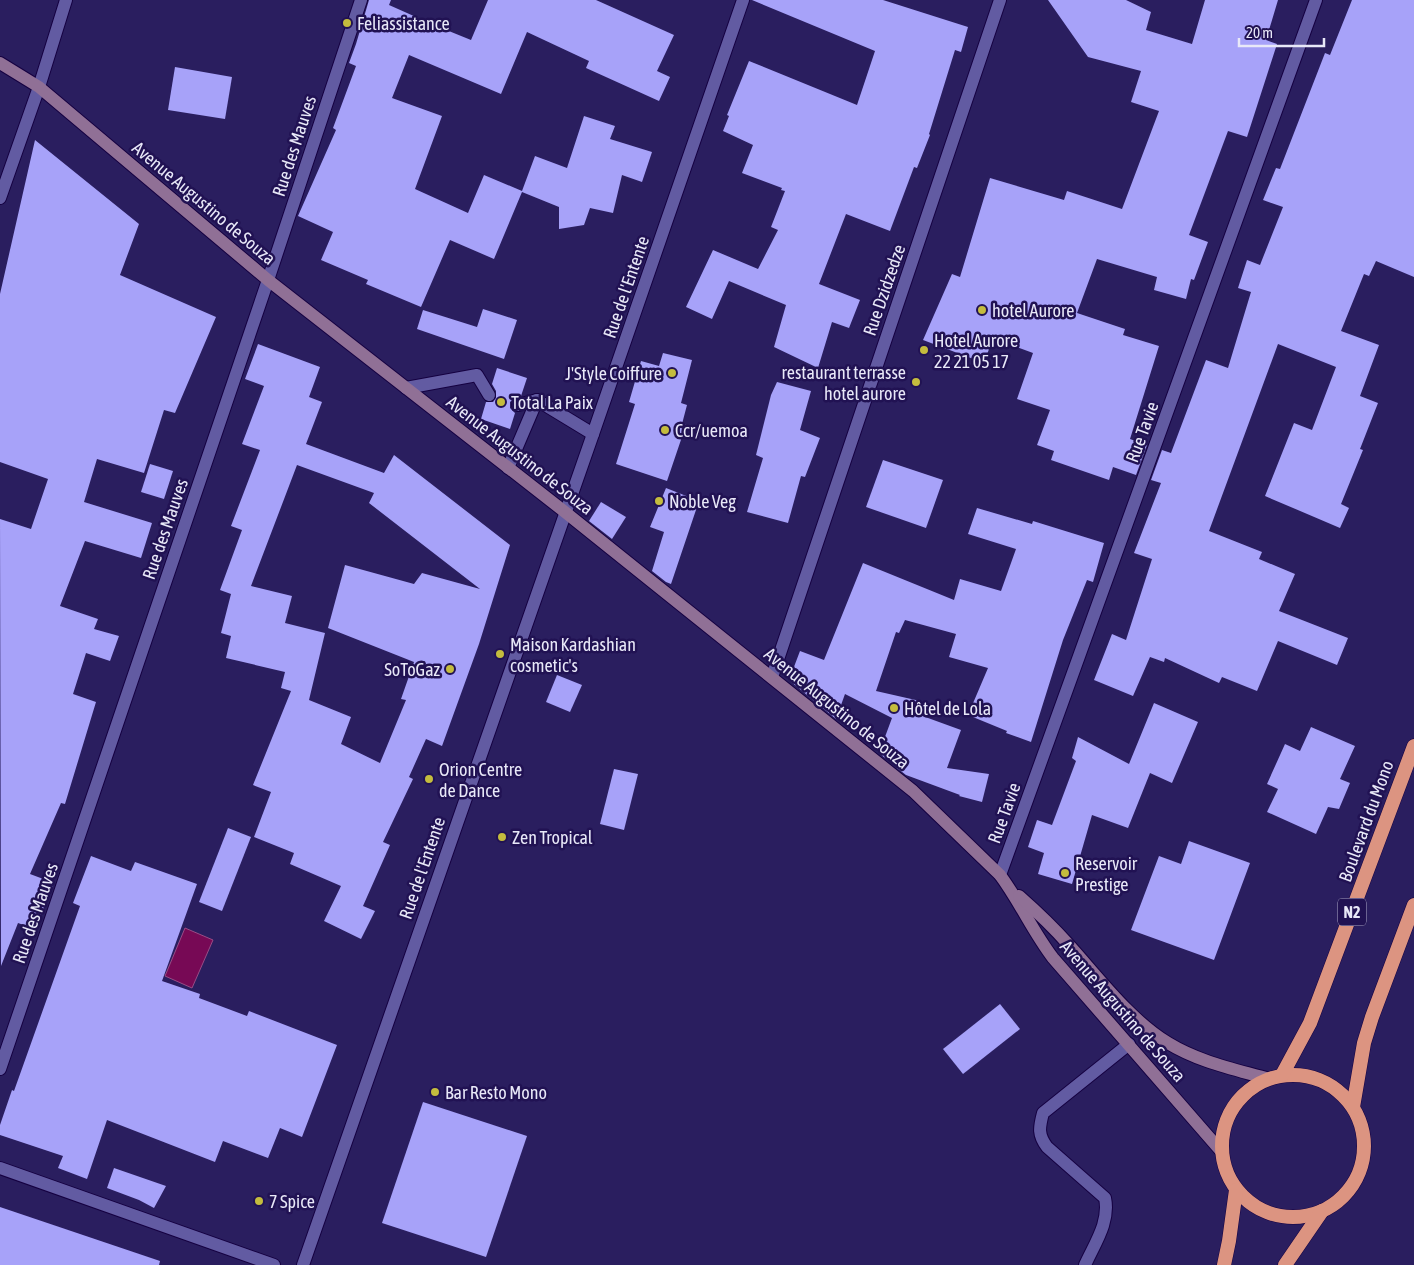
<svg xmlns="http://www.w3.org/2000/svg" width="1414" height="1265" font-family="'Asap Condensed',sans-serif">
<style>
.water{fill:#770955;stroke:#994c86}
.building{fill:#a7a2f9;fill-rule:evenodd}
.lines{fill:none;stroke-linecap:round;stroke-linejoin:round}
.service-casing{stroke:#150141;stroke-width:14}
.minor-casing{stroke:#150141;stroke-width:14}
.tertiary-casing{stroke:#150141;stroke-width:14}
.secondary-casing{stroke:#150141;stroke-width:14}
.trunk-casing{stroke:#150141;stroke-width:15}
.service{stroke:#625ba2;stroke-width:12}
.minor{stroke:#625ba2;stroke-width:12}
.tertiary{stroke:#625ba2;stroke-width:12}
.secondary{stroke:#907096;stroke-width:12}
.trunk{stroke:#dc9481;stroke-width:14}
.poi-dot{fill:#c4bc3e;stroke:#211253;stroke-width:2}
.labels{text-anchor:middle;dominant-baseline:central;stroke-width:5;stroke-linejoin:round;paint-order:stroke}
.shield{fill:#211253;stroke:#aca8c6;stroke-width:1}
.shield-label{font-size:16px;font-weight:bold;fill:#e8e8f8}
.poi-label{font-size:18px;fill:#e8e8f8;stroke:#211253;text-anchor:start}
.street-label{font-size:18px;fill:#e8e8f8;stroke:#211253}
</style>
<rect width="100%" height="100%" fill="#2a1e5f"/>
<path class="water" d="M185,928L213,940L192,988L165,976Z"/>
<g class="building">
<path d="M369,0H391L389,5L434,25L471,40L488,0H596L674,35L657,71L670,77L659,101L586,68L589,61L527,32L501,94L409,55L392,98L442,116L415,189L468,213L484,175L522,191L535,156L567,168L584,116L615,126L610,139L652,152L642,182L622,175L613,213L590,208L584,225L559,229V207L522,192L494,259L450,240L421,307L366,284L368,280L321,260L333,232L298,216L336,130L333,128L356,66L349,63L356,44Z"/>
<path d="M752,0H883L968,27L961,52L955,50L929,134L930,135L917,168L914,167L890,231L846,214L819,284L860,300L849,328L832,322L818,368L774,347L786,305L729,281L712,319L686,307L713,250L758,269L778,230L771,227L785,191L781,190L782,188L742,173L753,145L723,131L729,116L727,115L749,61L857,105L875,51Z"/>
<path d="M1048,0H1126L1151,12L1146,30L1192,44L1205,0H1278L1266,40L1277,44L1247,137L1228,131L1189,235L1208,242L1194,280L1191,279L1186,299L1154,290L1157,277L1097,259L1077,313L1125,329L1123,335L1159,346L1130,439L1147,445L1136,475L1113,467L1109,480L1051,460L1054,451L1037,445L1050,410L1017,399L1033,353L993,338L984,363L923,340L952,274L960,277L990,178L1064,200L1067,191L1122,209L1159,111L1131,102L1141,71L1088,57Z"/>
<path d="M1352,0H1414V277L1376,261L1369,276L1364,274L1341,331L1379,345L1360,396L1378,403L1360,449L1363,450L1341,504L1349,508L1340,528L1265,496L1294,423L1312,430L1336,367L1278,344L1209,531L1262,552L1259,559L1295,574L1279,611L1348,638L1337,665L1278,641L1257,691L1222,677L1219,683L1165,658L1164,662L1150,657L1133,696L1094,680L1112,634L1126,640L1152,559L1134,553L1161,483L1151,480L1162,450L1171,453L1206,360L1228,368L1251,292L1238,288L1247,260L1260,265L1283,207L1263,200L1276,168L1280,169L1325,53L1330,55Z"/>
<path d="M175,67L232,77L225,119L168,110Z"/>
<path d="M35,140L139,224L120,275L216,317L175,413L164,410L144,473L97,459L84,502L152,523L141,558L85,541L60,606L98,619L94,629L119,636L110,661L86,653L73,694L96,702L65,804L61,803L30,874L54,883L35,929L18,923L1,966L0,519L31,529L48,479L0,462V294Z"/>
<path d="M483,309L517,320L504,359L417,329L423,310L477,327Z"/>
<path d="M258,344L320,367L309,397L322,402L306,444L384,473L394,455L510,545L479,644L442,746L426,739L409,777L413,779L383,842L390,845L363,906L375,911L361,939L324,921L341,886L290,864L294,853L254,837L271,792L253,785L291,691L281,688L285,672L226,658L231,636L221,633L231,594L220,590L242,530L231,526L260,450L242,444L264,386L245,379ZM297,465L374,493L369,503L480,589L422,573L414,584L345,565L328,628L414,662L401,699L406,700L380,763L341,744L351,717L309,700L325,633L285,623L292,596L251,586Z"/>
<path d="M663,353L692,360L681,403L687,405L682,424L686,425L667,481L616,464L635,404L629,402L641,361L659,366Z"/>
<path d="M497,368L527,378L521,396L513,399L510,402V408L515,413L510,429L481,419L486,402H493L496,398V391L492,384Z"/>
<path d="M777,382L811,391L800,430L820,438L805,477L801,476L788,523L747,512L763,458L756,455L771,395Z"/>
<path d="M883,460L943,480L926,528L866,507Z"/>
<path d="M150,464L173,471L164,499L141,492Z"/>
<path d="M666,488L699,501L671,584L666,582L652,571L664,532L650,527Z"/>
<path d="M601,502L626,517L612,539L589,521Z"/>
<path d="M977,508L1032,524L1033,521L1104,543L1093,582L1087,580L1063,640L1031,742L1006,733L1007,731L968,715L988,668L949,657L956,634L905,620L899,633L896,632L876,691L920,701L917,714L961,730L947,768L989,774L982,802L959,796L960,795L906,775L897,768L898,763L885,758L879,753L892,718L845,694L836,719L789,680L800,651L824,660L863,563L954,600L960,579L1001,591L1016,549L968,534Z"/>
<path d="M557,675L582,685L570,712L546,702Z"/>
<path d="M1154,703L1198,722L1172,783L1150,773L1128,828L1092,815L1072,884L1038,874L1044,853L1028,847L1037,820L1052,825L1076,761L1072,758L1078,737L1129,764Z"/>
<path d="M1311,727L1355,746L1340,779L1350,783L1339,809L1328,807L1316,834L1267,812L1278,789L1267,784L1285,744L1300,751Z"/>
<path d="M614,769L638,774L624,830L600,824Z"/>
<path d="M228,828L251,837L222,911L199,902Z"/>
<path d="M1189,841L1250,863L1214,960L1131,930L1159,856L1181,864Z"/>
<path d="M91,856L131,871L135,862L197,884L162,981L200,994L199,998L247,1016L249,1011L337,1045L302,1137L280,1128L268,1158L223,1141L215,1162L107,1120L87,1179L58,1168L63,1156L0,1135V1125L12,1090L14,1091L80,906L73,903Z"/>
<path d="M1000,1004L1020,1029L963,1074L943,1049Z"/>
<path d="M423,1102L527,1136L486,1257L382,1223Z"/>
<path d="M114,1168L166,1186L154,1208L139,1200L107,1188Z"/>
<path d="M0,1207L160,1261L159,1265H0Z"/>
</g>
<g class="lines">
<g class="service-casing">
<g id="service">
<path d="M406,388L477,375L489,395"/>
<path d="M518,405L537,400L593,434"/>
<path d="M508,468L537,400"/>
<path d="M1085,1265C1095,1243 1110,1222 1105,1198L1047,1147C1038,1135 1039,1128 1043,1113L1129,1044"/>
</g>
</g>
<g class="minor-casing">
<g id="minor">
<path d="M0,198L39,87L66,0"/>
<path d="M772,677L1000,0"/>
<path d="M1000,875L1316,0"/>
<path d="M0,1069L268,280L361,0"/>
<path d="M0,1168L274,1265"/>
</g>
</g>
<g class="tertiary-casing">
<path id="tertiary" d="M303,1265L593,434L743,0"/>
</g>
<g class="secondary-casing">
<g id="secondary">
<path d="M0,63L39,87L268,280L565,512L913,791L1000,875C1020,902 1033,932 1053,958L1221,1151"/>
<path d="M1019,896C1036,911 1053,927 1068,944C1098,977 1130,1020 1168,1043C1199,1062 1234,1069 1269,1079"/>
</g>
</g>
<g class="trunk-casing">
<g id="trunk">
<circle cx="1293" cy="1146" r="71"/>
<path d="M1282,1075L1310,1023L1414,746"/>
<path d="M1353,1107L1364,1043L1372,1017L1414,905"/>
<path d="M1224,1265L1229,1241L1236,1190"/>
<path d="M1285,1265L1322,1211"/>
</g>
</g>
<use href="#service" class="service"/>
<use href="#minor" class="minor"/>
<use href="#tertiary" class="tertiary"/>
<use href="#secondary" class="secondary"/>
<use href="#trunk" class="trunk"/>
</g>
<g class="poi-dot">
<circle cx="347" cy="23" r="5"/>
<circle cx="982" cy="310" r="5"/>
<circle cx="924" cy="350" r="5"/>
<circle cx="672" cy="373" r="5"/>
<circle cx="916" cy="382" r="5"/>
<circle cx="501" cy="402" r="5"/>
<circle cx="665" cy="430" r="5"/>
<circle cx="659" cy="501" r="5"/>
<circle cx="500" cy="654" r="5"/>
<circle cx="450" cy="669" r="5"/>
<circle cx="894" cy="708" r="5"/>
<circle cx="429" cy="779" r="5"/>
<circle cx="502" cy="837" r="5"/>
<circle cx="1065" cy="873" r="5"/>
<circle cx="435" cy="1092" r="5"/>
<circle cx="259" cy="1201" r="5"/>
</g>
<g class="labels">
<rect class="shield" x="1338" y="898.5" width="28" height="27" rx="4"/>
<g class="shield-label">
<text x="1352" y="912">N2</text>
</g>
<g class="poi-label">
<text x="357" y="23">Feliassistance</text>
<text x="992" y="310">hotel Aurore</text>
<text x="934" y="340">Hotel Aurore<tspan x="934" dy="21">22 21 05 17</tspan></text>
<text x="906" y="372" text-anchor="end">restaurant terrasse<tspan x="906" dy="21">hotel aurore</tspan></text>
<text x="662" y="373" text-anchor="end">J'Style Coiffure</text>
<text x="511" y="402">Total La Paix</text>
<text x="675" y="430">Ccr/uemoa</text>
<text x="669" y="501">Noble Veg</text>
<text x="510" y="644">Maison Kardashian<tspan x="510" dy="21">cosmetic's</tspan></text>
<text x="440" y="669" text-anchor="end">SoToGaz</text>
<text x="904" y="708">Hôtel de Lola</text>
<text x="439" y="769">Orion Centre<tspan x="439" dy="21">de Dance</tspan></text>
<text x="512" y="837">Zen Tropical</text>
<text x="1075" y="863">Reservoir<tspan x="1075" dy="21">Prestige</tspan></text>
<text x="445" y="1092">Bar Resto Mono</text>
<text x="269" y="1201">7 Spice</text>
</g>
<g class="street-label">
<text transform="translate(294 146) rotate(-72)">Rue des Mauves</text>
<text transform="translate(204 203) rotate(40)">Avenue Augustino de Souza</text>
<text transform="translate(626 287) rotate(-71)">Rue de l'Entente</text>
<text transform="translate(884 290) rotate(-71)">Rue Dzidzedze</text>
<text transform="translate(1142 432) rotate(-70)">Rue Tavie</text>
<text transform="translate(520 455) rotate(38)">Avenue Augustino de Souza</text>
<text transform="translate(165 529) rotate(-71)">Rue des Mauves</text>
<text transform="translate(837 708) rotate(39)">Avenue Augustino de Souza</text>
<text transform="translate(1004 813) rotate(-70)">Rue Tavie</text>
<text transform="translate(1366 821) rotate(-70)">Boulevard du Mono</text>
<text transform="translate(422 868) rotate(-71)">Rue de l'Entente</text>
<text transform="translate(35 913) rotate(-71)">Rue des Mauves</text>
<text transform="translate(1123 1011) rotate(49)">Avenue Augustino de Souza</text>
</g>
</g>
<path d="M1239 38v8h85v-8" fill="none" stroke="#e8e8f8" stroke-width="2.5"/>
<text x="1246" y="38" font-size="15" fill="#e8e8f8" stroke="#211253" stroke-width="4" paint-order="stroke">20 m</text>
</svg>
